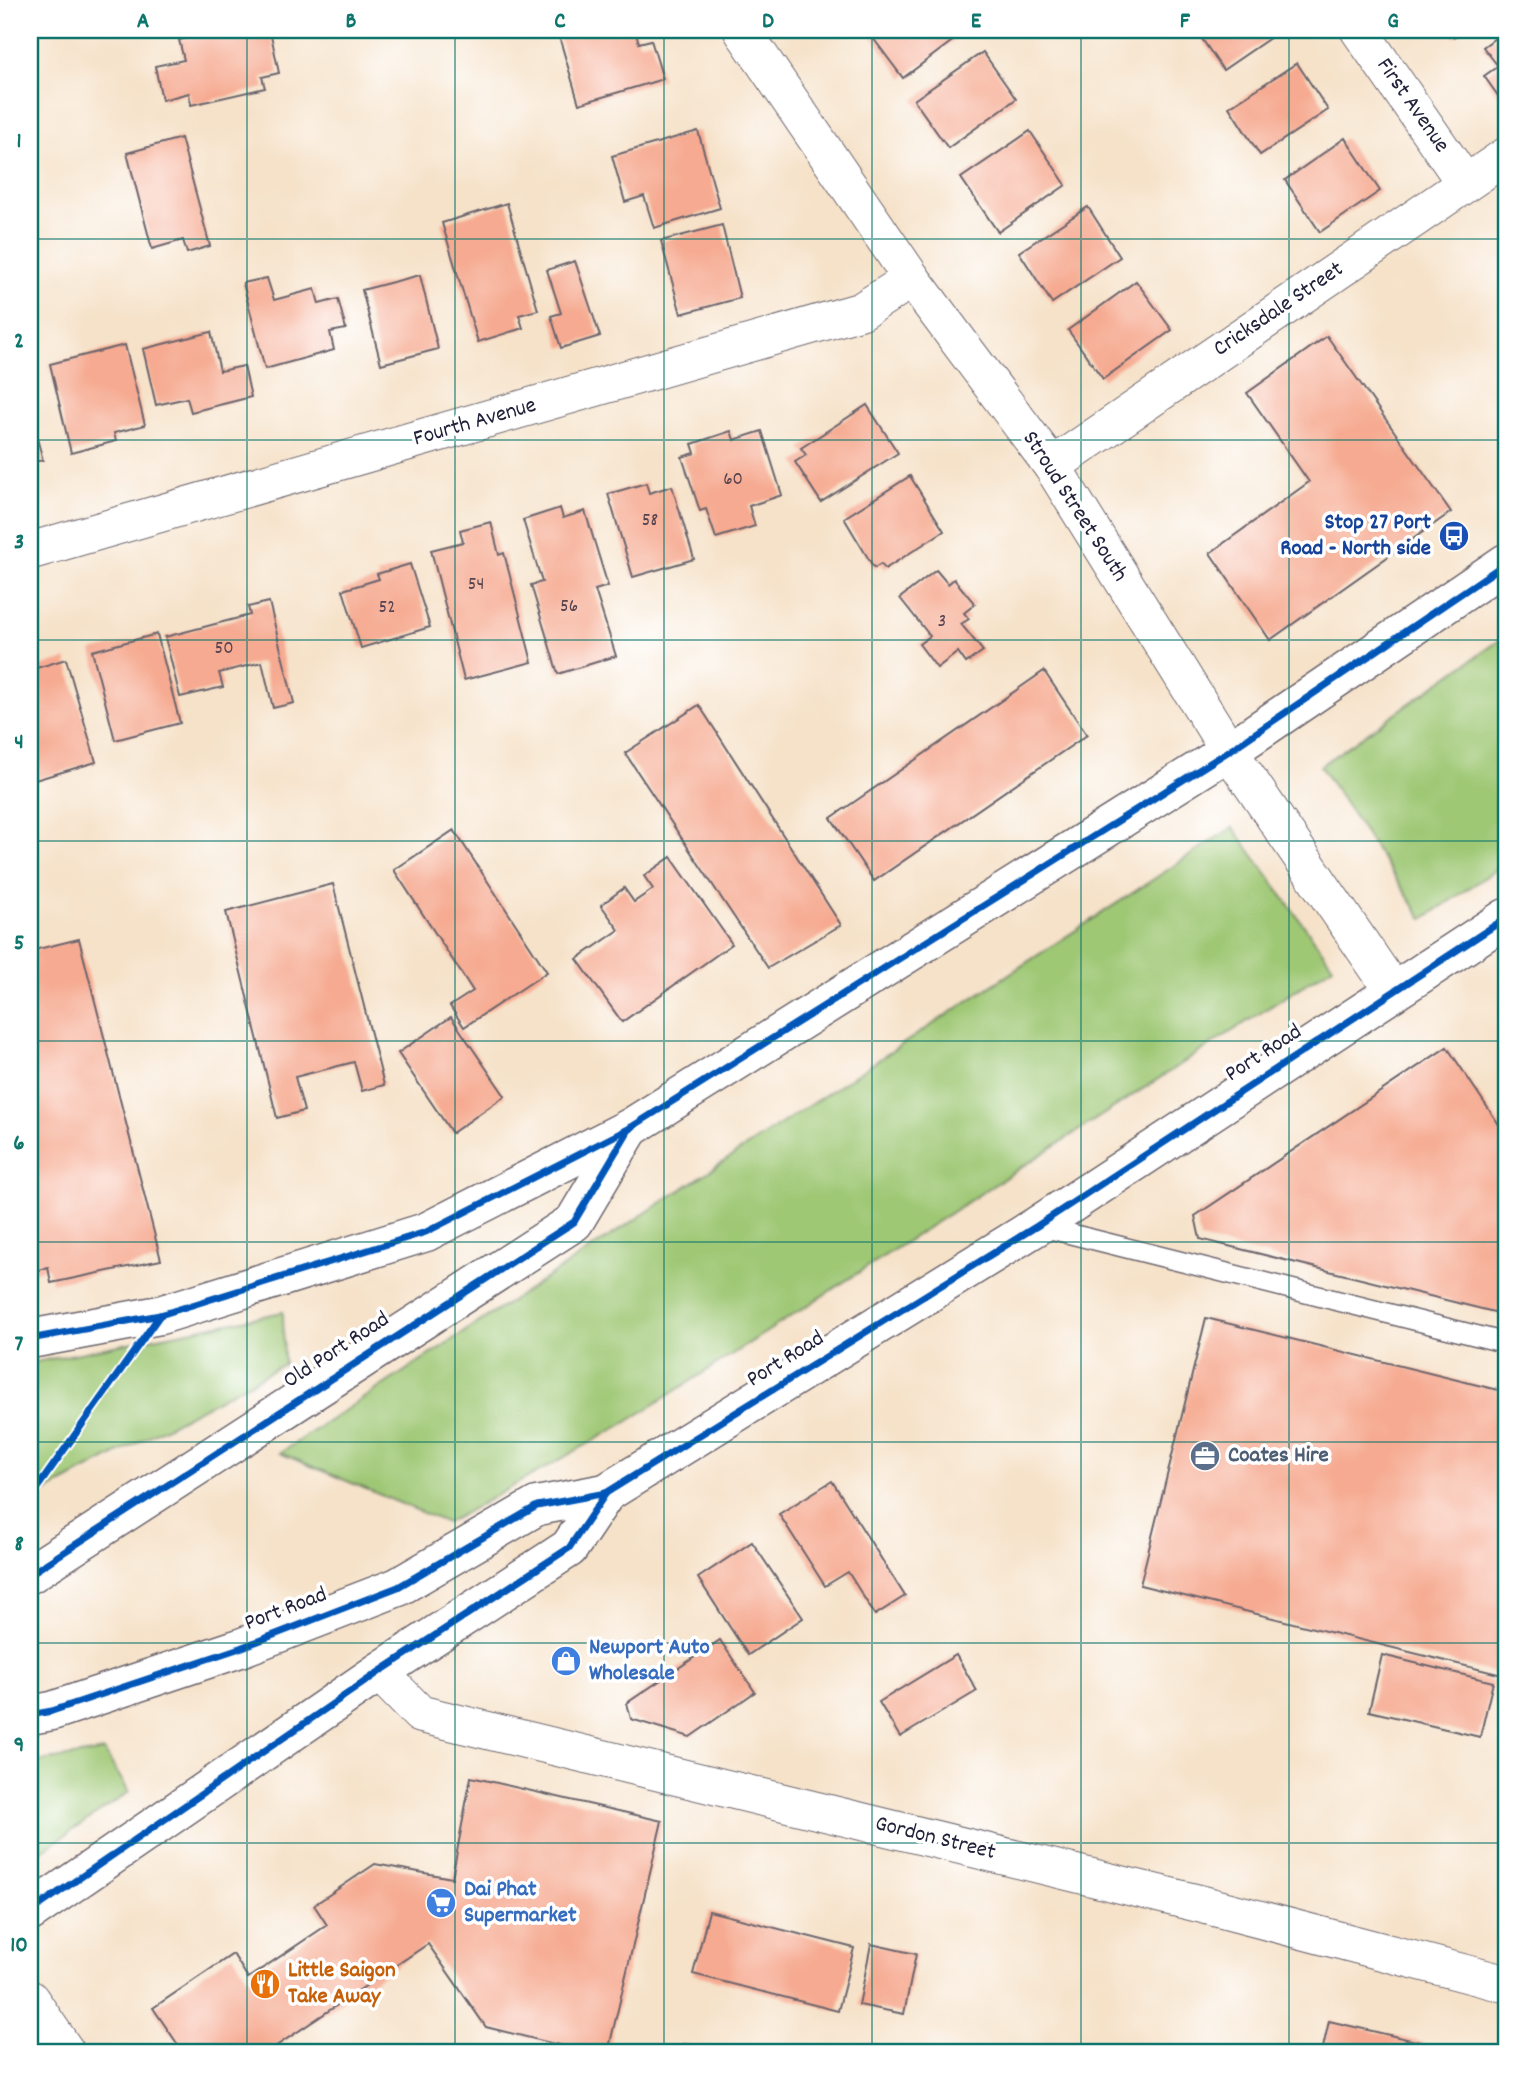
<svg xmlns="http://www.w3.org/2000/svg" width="1536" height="2082" font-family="Dekko,sans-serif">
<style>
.green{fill:#9fc874;stroke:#607558;stroke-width:2}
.building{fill:#f6aa91}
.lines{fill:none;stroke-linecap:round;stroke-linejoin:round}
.lane-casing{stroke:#6c656d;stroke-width:22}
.street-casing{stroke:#6c656d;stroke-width:39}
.secondary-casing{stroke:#6c656d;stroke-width:41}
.highway-casing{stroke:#6c656d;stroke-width:41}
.lane{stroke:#fff;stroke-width:19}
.street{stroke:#fff;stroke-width:37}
.secondary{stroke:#fff;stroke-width:38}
.highway{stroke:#fff;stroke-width:38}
.cycleway-casing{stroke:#fff;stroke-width:11}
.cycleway{stroke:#0057b8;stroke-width:7}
.grid{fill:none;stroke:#0f766e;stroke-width:2;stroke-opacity:0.55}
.labels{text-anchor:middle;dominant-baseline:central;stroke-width:7;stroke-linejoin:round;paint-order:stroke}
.number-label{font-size:19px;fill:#574450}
.street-label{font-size:23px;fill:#22223b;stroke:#fff}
.transit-label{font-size:23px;font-weight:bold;fill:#164399;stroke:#fff;text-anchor:end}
.service-label{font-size:23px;font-weight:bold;fill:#4e5e75;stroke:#fff;text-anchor:start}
.shop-label{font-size:23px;font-weight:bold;fill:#366cbe;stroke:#fff;text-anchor:start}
.food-label{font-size:23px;font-weight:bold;fill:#c56008;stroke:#fff;text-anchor:start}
.neatline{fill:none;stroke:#0f766e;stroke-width:2.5}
.grid-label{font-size:23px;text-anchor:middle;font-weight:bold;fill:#0f766e}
</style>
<rect width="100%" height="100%" fill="#fff"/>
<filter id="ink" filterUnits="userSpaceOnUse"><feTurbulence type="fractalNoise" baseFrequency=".0143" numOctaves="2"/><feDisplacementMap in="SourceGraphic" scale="14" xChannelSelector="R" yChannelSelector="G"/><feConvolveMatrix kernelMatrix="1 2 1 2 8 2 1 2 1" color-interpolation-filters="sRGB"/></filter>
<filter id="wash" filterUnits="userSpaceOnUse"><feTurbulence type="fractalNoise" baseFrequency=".00686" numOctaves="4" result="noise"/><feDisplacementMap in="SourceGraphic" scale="28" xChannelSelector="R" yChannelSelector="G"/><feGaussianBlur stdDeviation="1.57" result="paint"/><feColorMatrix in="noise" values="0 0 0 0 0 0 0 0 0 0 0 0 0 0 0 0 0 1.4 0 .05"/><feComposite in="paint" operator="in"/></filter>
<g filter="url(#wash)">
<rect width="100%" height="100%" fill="#f6e2c9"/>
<g class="green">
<path d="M1506,636V863L1423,919L1320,766Z"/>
<path d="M1233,827L1333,966L627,1422L447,1523L280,1453Z"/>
<path d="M283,1312L284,1364L30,1500V1363Z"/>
<path d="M104,1751L129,1792L30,1859V1763Z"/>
</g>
<g id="blocks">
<g class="building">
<path d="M223,30H270L279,73L262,77L265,88L191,105L189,93L162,100L155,66L184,60L179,40Z"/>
<path d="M569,30H635L639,43L651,40L663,79L579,104L558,33Z"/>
<path d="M867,30H967L903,78Z"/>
<path d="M1196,30H1279L1280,31L1223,70Z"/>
<path d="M1449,30H1464L1454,37Z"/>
<path d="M1506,30V107L1484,76L1498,66L1483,47Z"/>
<path d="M983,52L1016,99L948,148L914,100Z"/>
<path d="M1297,63L1328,110L1260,155L1229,107Z"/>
<path d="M698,131L720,208L654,228L644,196L625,202L612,156Z"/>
<path d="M1030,131L1066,185L998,232L961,178Z"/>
<path d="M181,138L210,246L187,253L183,240L152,249L127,153Z"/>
<path d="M1345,138L1380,191L1320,232L1285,180Z"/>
<path d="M507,203L538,310L519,315L523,328L478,342L442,223Z"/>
<path d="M1088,207L1120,257L1052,303L1019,252Z"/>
<path d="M722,225L740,298L681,314L661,241Z"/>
<path d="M575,261L600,336L561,348L551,316L561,313L547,270Z"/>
<path d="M420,275L438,349L381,364L362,290Z"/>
<path d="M267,278L274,300L315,289L319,304L338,299L346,329L330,332L334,350L265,369L243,283Z"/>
<path d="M1136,281L1172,330L1103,379L1068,330Z"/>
<path d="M211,332L220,371L244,366L251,397L191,412L187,398L156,405L143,349Z"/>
<path d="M1327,336L1451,512L1270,640L1210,553L1309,482L1247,393Z"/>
<path d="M125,345L145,425L114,433L116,441L71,453L50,364Z"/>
<path d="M867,405L898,453L821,502L795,462L806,455L801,448Z"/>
<path d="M30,413L43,460L30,463Z"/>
<path d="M731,431L734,440L762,431L782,495L749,506L755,526L716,538L706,509L700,511L682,457L695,453L692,444Z"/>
<path d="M910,476L944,531L885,569L881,564L874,568L844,518Z"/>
<path d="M646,483L649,493L672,486L694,559L633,577L608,494Z"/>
<path d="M560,508L563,518L585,511L608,586L595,590L616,656L558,674L531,585L542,582L523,520Z"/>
<path d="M491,522L499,555L504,553L532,662L464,680L431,550L463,542L460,530Z"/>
<path d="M410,564L430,627L361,648L343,590L379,579L377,574Z"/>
<path d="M936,570L948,584L954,579L975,604L964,613L969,619L961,624L983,651L966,663L958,652L937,668L919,644L930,636L900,598Z"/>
<path d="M269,602L294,703L273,708L262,662L219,673L223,687L180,697L165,637L250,615L248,607Z"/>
<path d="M157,634L180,723L115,740L92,651Z"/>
<path d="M66,659L96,762L35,780L30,761V670Z"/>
<path d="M1044,671L1087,735L874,881L831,818Z"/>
<path d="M699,705L841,925L768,968L625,753Z"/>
<path d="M454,830L547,972L464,1027L450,1006L473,991L394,870Z"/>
<path d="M671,857L732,944L622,1022L577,959L619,930L601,905L624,888L634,902L653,889L644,876Z"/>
<path d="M333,884L384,1085L362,1091L354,1062L295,1077L304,1111L277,1118L226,912Z"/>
<path d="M79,939L161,1260L51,1283L48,1267L30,1273V951Z"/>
<path d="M451,1017L505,1096L452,1133L398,1053Z"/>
<path d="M1447,1047L1506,1135V1315L1200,1239L1195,1216Z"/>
<path d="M1206,1318L1506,1392V1676L1140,1585Z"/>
<path d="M832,1481L905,1596L875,1615L848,1572L825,1586L779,1514Z"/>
<path d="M752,1542L803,1618L748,1655L698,1578Z"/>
<path d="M720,1640L755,1692L690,1737L631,1719L627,1703Z"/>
<path d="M956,1655L977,1691L900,1737L879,1702Z"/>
<path d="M1382,1655L1493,1682L1480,1737L1369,1711Z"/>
<path d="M471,1777L662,1821L608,2052H587L486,2027L428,1944L272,2049L275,2052H183L153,2008L233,1954L248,1978L327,1925L314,1905L375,1864L452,1878Z"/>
<path d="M709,1911L854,1948L838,2011L693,1974Z"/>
<path d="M871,1944L916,1954L904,2014L859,2005Z"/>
<path d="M1329,2021L1424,2043L1422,2052H1322Z"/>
<path d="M683,2044L711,2051V2052H681Z"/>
</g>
</g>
</g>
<g filter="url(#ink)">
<use href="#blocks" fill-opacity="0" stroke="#6c656d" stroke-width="2"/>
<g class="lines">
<g class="lane-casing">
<path id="lane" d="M1039,1226L1506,1343"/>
</g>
<g class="street-casing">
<g id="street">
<path d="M742,30L912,279L1052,466L1229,751L1394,992"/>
<path d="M1359,30L1465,183"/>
<path d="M1052,466L1506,156"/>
<path d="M30,551L861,311L912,279"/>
<path d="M379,1672L420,1714L1201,1904L1506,1984"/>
<path d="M30,1999L66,2052"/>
</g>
</g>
<g class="secondary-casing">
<path id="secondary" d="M30,1912L379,1672L569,1548L606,1493"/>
</g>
<g class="highway-casing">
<g id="highway">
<path d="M30,1339L160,1315L426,1232L630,1128L1229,751L1506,563"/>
<path d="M30,1574L574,1222L630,1128"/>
<path d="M30,1715L52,1711L240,1648L398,1587L537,1506L606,1493L1037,1226L1506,918"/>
</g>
</g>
<use href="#lane" class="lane"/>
<use href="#street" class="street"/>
<use href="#secondary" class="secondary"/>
<use href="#highway" class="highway"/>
<g class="cycleway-casing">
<g id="cycleway">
<path d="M30,1339L160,1315L426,1232L630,1128L1229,751L1506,563"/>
<path d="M30,1498L160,1315"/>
<path d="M30,1574L574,1222L630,1128"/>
<path d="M30,1715L52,1711L240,1648L398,1587L537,1506L606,1493L1037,1226L1506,918"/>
<path d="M30,1912L379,1672L569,1548L606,1493"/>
</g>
</g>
<use href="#cycleway" class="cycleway"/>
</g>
</g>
<path class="grid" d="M247,30V2052M455,30V2052M664,30V2052M872,30V2052M1081,30V2052M1289,30V2052M30,239H1506M30,440H1506M30,640H1506M30,841H1506M30,1041H1506M30,1242H1506M30,1442H1506M30,1643H1506M30,1843H1506"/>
<defs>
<g id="bus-disc" transform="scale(1.575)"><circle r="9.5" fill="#1a4fb4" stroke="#fff"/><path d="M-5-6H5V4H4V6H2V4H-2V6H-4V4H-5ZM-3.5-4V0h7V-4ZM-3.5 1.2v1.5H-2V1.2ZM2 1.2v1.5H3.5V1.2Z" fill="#fff"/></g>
<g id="office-disc" transform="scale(1.575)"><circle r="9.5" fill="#5c6f8a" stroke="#fff"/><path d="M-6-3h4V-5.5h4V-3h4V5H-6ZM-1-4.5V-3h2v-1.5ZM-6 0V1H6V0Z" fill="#fff"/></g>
<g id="shop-disc" transform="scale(1.575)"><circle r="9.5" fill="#3f7fe0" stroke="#fff"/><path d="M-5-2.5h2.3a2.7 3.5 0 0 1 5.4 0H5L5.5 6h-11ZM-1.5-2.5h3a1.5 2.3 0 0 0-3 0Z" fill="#fff"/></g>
<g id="supermarket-disc" transform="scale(1.575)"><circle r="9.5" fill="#3f7fe0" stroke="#fff"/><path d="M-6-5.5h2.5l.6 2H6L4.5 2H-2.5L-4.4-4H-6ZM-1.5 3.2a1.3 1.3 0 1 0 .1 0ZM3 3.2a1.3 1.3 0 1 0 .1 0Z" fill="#fff"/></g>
<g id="restaurant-disc" transform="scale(1.575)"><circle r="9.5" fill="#e8710a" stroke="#fff"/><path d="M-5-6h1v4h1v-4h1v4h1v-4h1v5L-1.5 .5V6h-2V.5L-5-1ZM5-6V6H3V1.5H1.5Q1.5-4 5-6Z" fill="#fff"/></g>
</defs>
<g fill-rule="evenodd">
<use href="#bus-disc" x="1454" y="536"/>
<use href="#office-disc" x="1205" y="1456"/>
<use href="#shop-disc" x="566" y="1661"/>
<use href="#supermarket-disc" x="441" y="1903"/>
<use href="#restaurant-disc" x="265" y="1984"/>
</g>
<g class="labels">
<g class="number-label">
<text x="733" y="480">60</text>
<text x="650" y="521">58</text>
<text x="476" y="585">54</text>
<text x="569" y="607">56</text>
<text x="387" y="608">52</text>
<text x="942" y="622">3</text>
<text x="224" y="649">50</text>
</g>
<g class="street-label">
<text transform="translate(1412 106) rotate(55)">First Avenue</text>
<text transform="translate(1279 310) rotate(-34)">Cricksdale Street</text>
<text transform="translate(475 423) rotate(-16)">Fourth Avenue</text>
<text transform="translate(1074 507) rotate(57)">Stroud Street South</text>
<text transform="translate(1264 1054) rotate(-33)">Port Road</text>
<text transform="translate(337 1351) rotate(-33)">Old Port Road</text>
<text transform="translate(786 1360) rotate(-32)">Port Road</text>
<text transform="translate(286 1610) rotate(-21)">Port Road</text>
<text transform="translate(935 1839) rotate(14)">Gordon Street</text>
</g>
<g class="transit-label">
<text x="1431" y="523">Stop 27 Port<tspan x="1431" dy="26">Road - North side</tspan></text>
</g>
<g class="service-label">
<text x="1228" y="1456">Coates Hire</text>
</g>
<g class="shop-label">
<text x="589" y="1648">Newport Auto<tspan x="589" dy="26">Wholesale</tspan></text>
<text x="464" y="1890">Dai Phat<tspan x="464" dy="26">Supermarket</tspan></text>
</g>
<g class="food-label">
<text x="288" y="1971">Little Saigon<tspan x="288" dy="26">Take Away</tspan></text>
</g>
</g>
<rect width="1536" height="2082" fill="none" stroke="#fff" stroke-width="77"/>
<rect x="38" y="38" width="1460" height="2006" class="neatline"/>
<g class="grid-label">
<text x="143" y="27">A</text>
<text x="351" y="27">B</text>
<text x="560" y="27">C</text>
<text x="768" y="27">D</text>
<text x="976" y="27">E</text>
<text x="1185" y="27">F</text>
<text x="1393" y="27">G</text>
<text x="19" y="147">1</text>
<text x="19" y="347">2</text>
<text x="19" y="548">3</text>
<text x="19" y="748">4</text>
<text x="19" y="949">5</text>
<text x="19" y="1149">6</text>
<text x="19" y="1350">7</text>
<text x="19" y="1550">8</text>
<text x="19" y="1751">9</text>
<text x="19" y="1951">10</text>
</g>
</svg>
